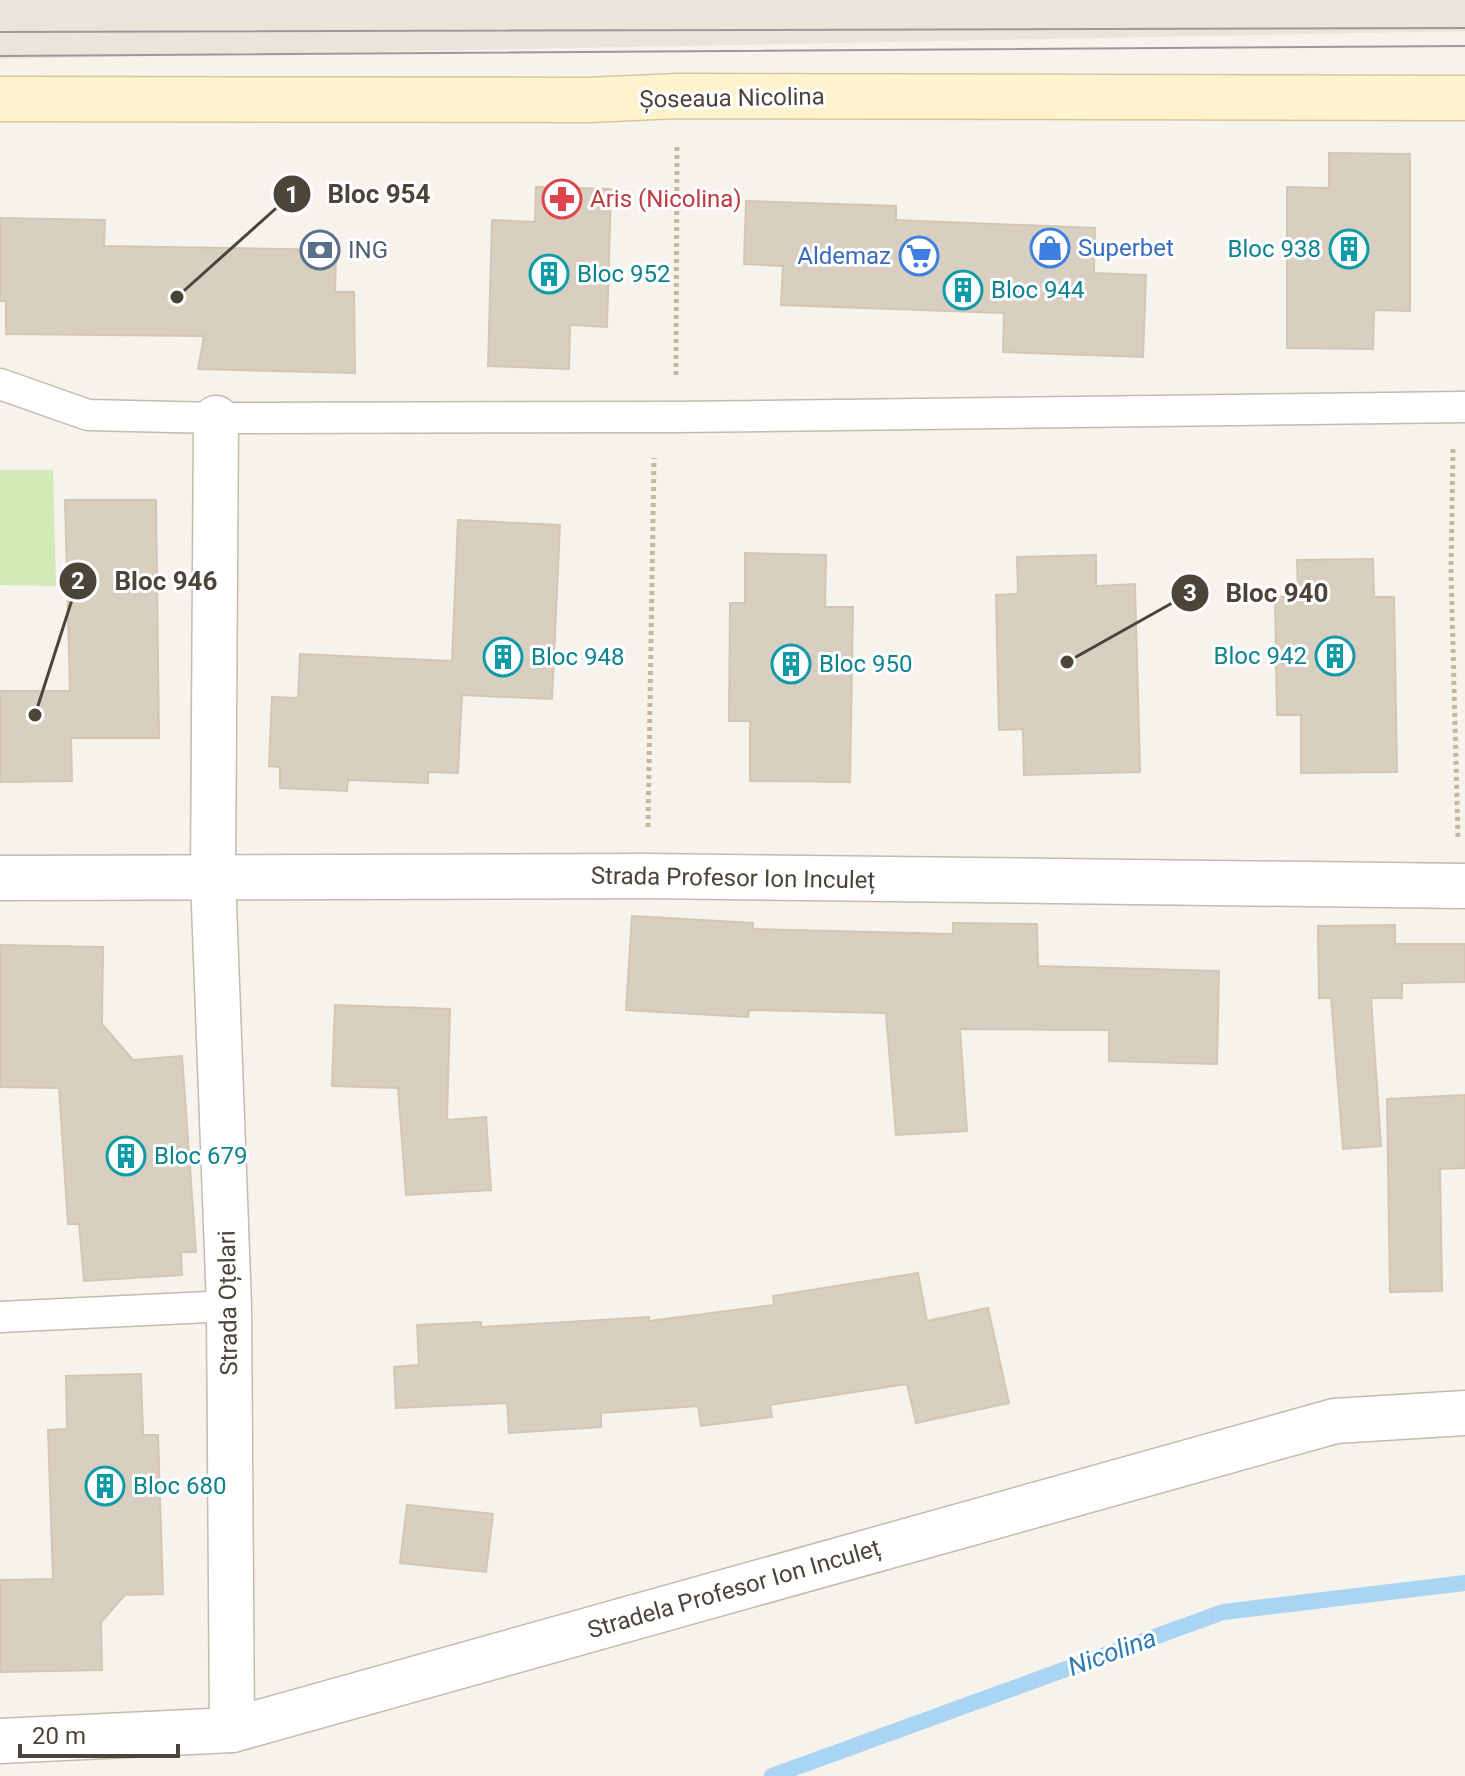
<svg xmlns="http://www.w3.org/2000/svg" width="1465" height="1776" font-family="Roboto,sans-serif">
<style>
.residential{fill:#eae5da}
.green{fill:#d2eab5}
.lines{fill:none;stroke-linecap:round;stroke-linejoin:round}
.stream{stroke:#a9d4f2;stroke-width:16}
.building{fill:#d8cfc1;stroke:#d3c7b4;stroke-width:2}
.lane-casing{stroke:#c2bbae;stroke-width:33}
.street-casing{stroke:#c2bbae;stroke-width:47}
.secondary-casing{stroke:#d6c79b;stroke-width:47}
.path{stroke:#c4b79f;stroke-width:5;stroke-dasharray:4 4;stroke-linecap:butt}
.lane{stroke:#fff;stroke-width:30}
.street{stroke:#fff;stroke-width:44}
.secondary{stroke:#fff3cd;stroke-width:44}
.tram{stroke:#9a9a9a;stroke-width:2}
.labels{text-anchor:middle;dominant-baseline:central;stroke-width:6;stroke-linejoin:round;paint-order:stroke}
.street-label{font-size:24px;fill:#4b4439;stroke:#fff}
.health-label{font-size:24px;fill:#be3a42;stroke:#fff;text-anchor:start}
.shop-label{font-size:24px;fill:#366cbe;stroke:#fff;text-anchor:start}
.culture-label{font-size:24px;fill:#0d838f;stroke:#fff;text-anchor:start}
.service-label{font-size:24px;fill:#4e5e75;stroke:#fff;text-anchor:start}
.water-label{font-size:26px;font-style:italic;fill:#2e7ab2;stroke:#fff}
.leader{fill:none;stroke:#4b4439;stroke-width:3}
.callout-dot{fill:#4b4439;stroke:#fff;stroke-width:3}
.mark-label{font-size:24px;text-anchor:middle;font-weight:bold;fill:#fff}
.callout-label{font-size:26px;text-anchor:middle;font-weight:bold;fill:#4b4439;stroke:#fff;stroke-width:6;stroke-linejoin:round;paint-order:stroke}
</style>
<rect width="100%" height="100%" fill="#f6f3ec"/>
<path class="residential" d="M0,0H1465V31L0,59Z"/>
<path class="green" d="M0,470H53L56,586L0,585Z"/>
<g class="lines">
<path class="stream" d="M772,1776L1223,1612L1465,1583"/>
</g>
<g class="building">
<path d="M1329,153L1410,154V311L1374,310L1373,349L1287,348V187L1329,188Z"/>
<path d="M536,187L611,189L607,327L570,325L569,369L488,366L492,220L535,222Z"/>
<path d="M746,201L896,206V220L1095,228L1094,273L1146,275L1143,357L1003,352L1004,313L781,305L783,266L744,264Z"/>
<path d="M0,218L105,220L104,246L336,250L335,292H354L355,373L198,369L204,336L6,334V301H0Z"/>
<path d="M65,500H156L159,738H71L72,781L0,782V691H70Z"/>
<path d="M458,520L560,525L552,699L462,695L458,773L428,772V783L348,780L347,791L280,788V767L269,766L272,697L298,698L300,654L452,661Z"/>
<path d="M745,553L826,555L825,607H853L850,782L750,781V721H729L730,603H745Z"/>
<path d="M1096,555V586L1135,584L1140,772L1024,775L1023,729L999,730L996,595L1018,594L1017,557Z"/>
<path d="M1373,559L1374,597H1394L1397,772L1301,773V715H1277L1275,597L1298,596L1297,560Z"/>
<path d="M632,916L753,923V929L953,934V923L1037,924L1038,966L1219,971L1217,1064L1109,1061V1030L960,1029L967,1131L896,1135L886,1013L749,1010L748,1017L626,1010Z"/>
<path d="M1395,925V944H1465V982L1402,983V998H1371L1381,1146L1343,1149L1331,998H1319L1318,926Z"/>
<path d="M0,945L103,947L102,1024L133,1060L182,1056L196,1252H181L182,1275L84,1281L79,1224H68L59,1088L0,1087Z"/>
<path d="M335,1005L450,1009L447,1120L486,1117L491,1190L406,1195L398,1088L332,1086Z"/>
<path d="M1465,1095V1168L1440,1169L1442,1291L1390,1292L1387,1099Z"/>
<path d="M918,1273L927,1321L988,1308L1009,1403L916,1423L907,1384L770,1405L772,1417L701,1426L698,1406L601,1413V1427L509,1433L507,1403L396,1408L394,1367L419,1365L417,1325L481,1322V1327L649,1317V1321L774,1305L773,1296Z"/>
<path d="M141,1374L143,1435H158L163,1594L125,1595L101,1622L102,1670L0,1672V1580L53,1579L48,1430L67,1429L66,1376Z"/>
<path d="M407,1505L493,1514L486,1572L400,1563Z"/>
</g>
<g class="lines">
<g class="lane-casing">
<g id="lane">
<path d="M0,384L88,415L216,418L676,417L1465,407"/>
<path d="M0,1317L229,1306"/>
</g>
</g>
<g class="street-casing">
<g id="street">
<path d="M216,418L213,877L229,1306L232,1730"/>
<path d="M0,878L647,876L1465,886"/>
<path d="M0,1741L232,1730L1335,1421L1465,1413"/>
</g>
</g>
<g class="secondary-casing">
<path id="secondary" d="M0,99L588,100L677,96L1465,98"/>
</g>
<g class="path">
<path d="M676,375L677,145"/>
<path d="M1453,449L1451,571L1458,839"/>
<path d="M648,827L654,458"/>
</g>
<use href="#lane" class="lane"/>
<use href="#street" class="street"/>
<use href="#secondary" class="secondary"/>
<g class="tram">
<path d="M0,32L1465,28"/>
<path d="M0,56L1465,46"/>
</g>
</g>
<defs>
<g id="pharmacy-ring" transform="scale(2)"><circle r="9.5" fill="#fff" stroke="#e0444e" stroke-width="1.5"/><path d="M-2-6h4v4h4v4h-4v4h-4v-4h-4v-4h4Z" fill="#e0444e"/></g>
<g id="shop-ring" transform="scale(2)"><circle r="9.5" fill="#fff" stroke="#3f7fe0" stroke-width="1.5"/><path d="M-5-2.5h2.3a2.7 3.5 0 0 1 5.4 0H5L5.5 6h-11ZM-1.5-2.5h3a1.5 2.3 0 0 0-3 0Z" fill="#3f7fe0"/></g>
<g id="building-ring" transform="scale(2)"><circle r="9.5" fill="#fff" stroke="#0f9aa8" stroke-width="1.5"/><path d="M-4-6H4V6H1V3H-1V6H-4ZM-2.5-4.3h1.7v1.8h-1.7ZM.8-4.3h1.7v1.8H.8ZM-2.5-1h1.7V.8h-1.7ZM.8-1h1.7V.8H.8Z" fill="#0f9aa8"/></g>
<g id="bank-ring" transform="scale(2)"><circle r="9.5" fill="#fff" stroke="#5c6f8a" stroke-width="1.5"/><path d="M-6-4H6V4H-6ZM0-2.3a2.3 2.3 0 1 0 0 4.6a2.3 2.3 0 1 0 0-4.6Z" fill="#5c6f8a"/></g>
<g id="supermarket-ring" transform="scale(2)"><circle r="9.5" fill="#fff" stroke="#3f7fe0" stroke-width="1.5"/><path d="M-6-5.5h2.5l.6 2H6L4.5 2H-2.5L-4.4-4H-6ZM-1.5 3.2a1.3 1.3 0 1 0 .1 0ZM3 3.2a1.3 1.3 0 1 0 .1 0Z" fill="#3f7fe0"/></g>
</defs>
<g fill-rule="evenodd">
<use href="#pharmacy-ring" x="562" y="199"/>
<use href="#shop-ring" x="1050" y="248"/>
<use href="#building-ring" x="1349" y="249"/>
<use href="#bank-ring" x="320" y="250"/>
<use href="#supermarket-ring" x="919" y="256"/>
<use href="#building-ring" x="549" y="274"/>
<use href="#building-ring" x="963" y="290"/>
<use href="#building-ring" x="1335" y="656"/>
<use href="#building-ring" x="503" y="657"/>
<use href="#building-ring" x="791" y="664"/>
<use href="#building-ring" x="126" y="1156"/>
<use href="#building-ring" x="105" y="1486"/>
</g>
<g class="labels">
<g class="street-label">
<text transform="translate(732 98) rotate(-1)">Șoseaua Nicolina</text>
<text transform="translate(733 878) rotate(1)">Strada Profesor Ion Inculeț</text>
<text transform="translate(228 1303) rotate(-91)">Strada Oțelari</text>
<text transform="translate(734 1589) rotate(-16)">Stradela Profesor Ion Inculeț</text>
</g>
<g class="health-label">
<text x="590" y="199">Aris (Nicolina)</text>
</g>
<g class="shop-label">
<text x="1078" y="248">Superbet</text>
<text x="891" y="256" text-anchor="end">Aldemaz</text>
</g>
<g class="culture-label">
<text x="1321" y="249" text-anchor="end">Bloc 938</text>
<text x="577" y="274">Bloc 952</text>
<text x="991" y="290">Bloc 944</text>
<text x="1307" y="656" text-anchor="end">Bloc 942</text>
<text x="531" y="657">Bloc 948</text>
<text x="819" y="664">Bloc 950</text>
<text x="154" y="1156">Bloc 679</text>
<text x="133" y="1486">Bloc 680</text>
</g>
<g class="service-label">
<text x="348" y="250">ING</text>
</g>
<g class="water-label">
<text transform="translate(1112 1652) rotate(-20)">Nicolina</text>
</g>
</g>
<path class="leader" d="M177 297L292 194M35 715L78 581M1067 662L1190 593"/>
<g class="callout-dot">
<circle cx="177" cy="297" r="8"/>
<circle cx="35" cy="715" r="8"/>
<circle cx="1067" cy="662" r="8"/>
<circle cx="292" cy="194" r="20"/>
<circle cx="78" cy="581" r="20"/>
<circle cx="1190" cy="593" r="20"/>
</g>
<g class="mark-label">
<text x="292" y="203">1</text>
<text x="78" y="589">2</text>
<text x="1190" y="601">3</text>
</g>
<g class="callout-label">
<text x="379" y="203">Bloc 954</text>
<text x="166" y="590">Bloc 946</text>
<text x="1277" y="602">Bloc 940</text>
</g>
<path d="M20 1744v12h158v-12" fill="none" stroke="#4b4439" stroke-width="4"/>
<text x="32" y="1744" font-size="24" fill="#4b4439" stroke="#ffffff" stroke-width="6" paint-order="stroke">20 m</text>
</svg>
